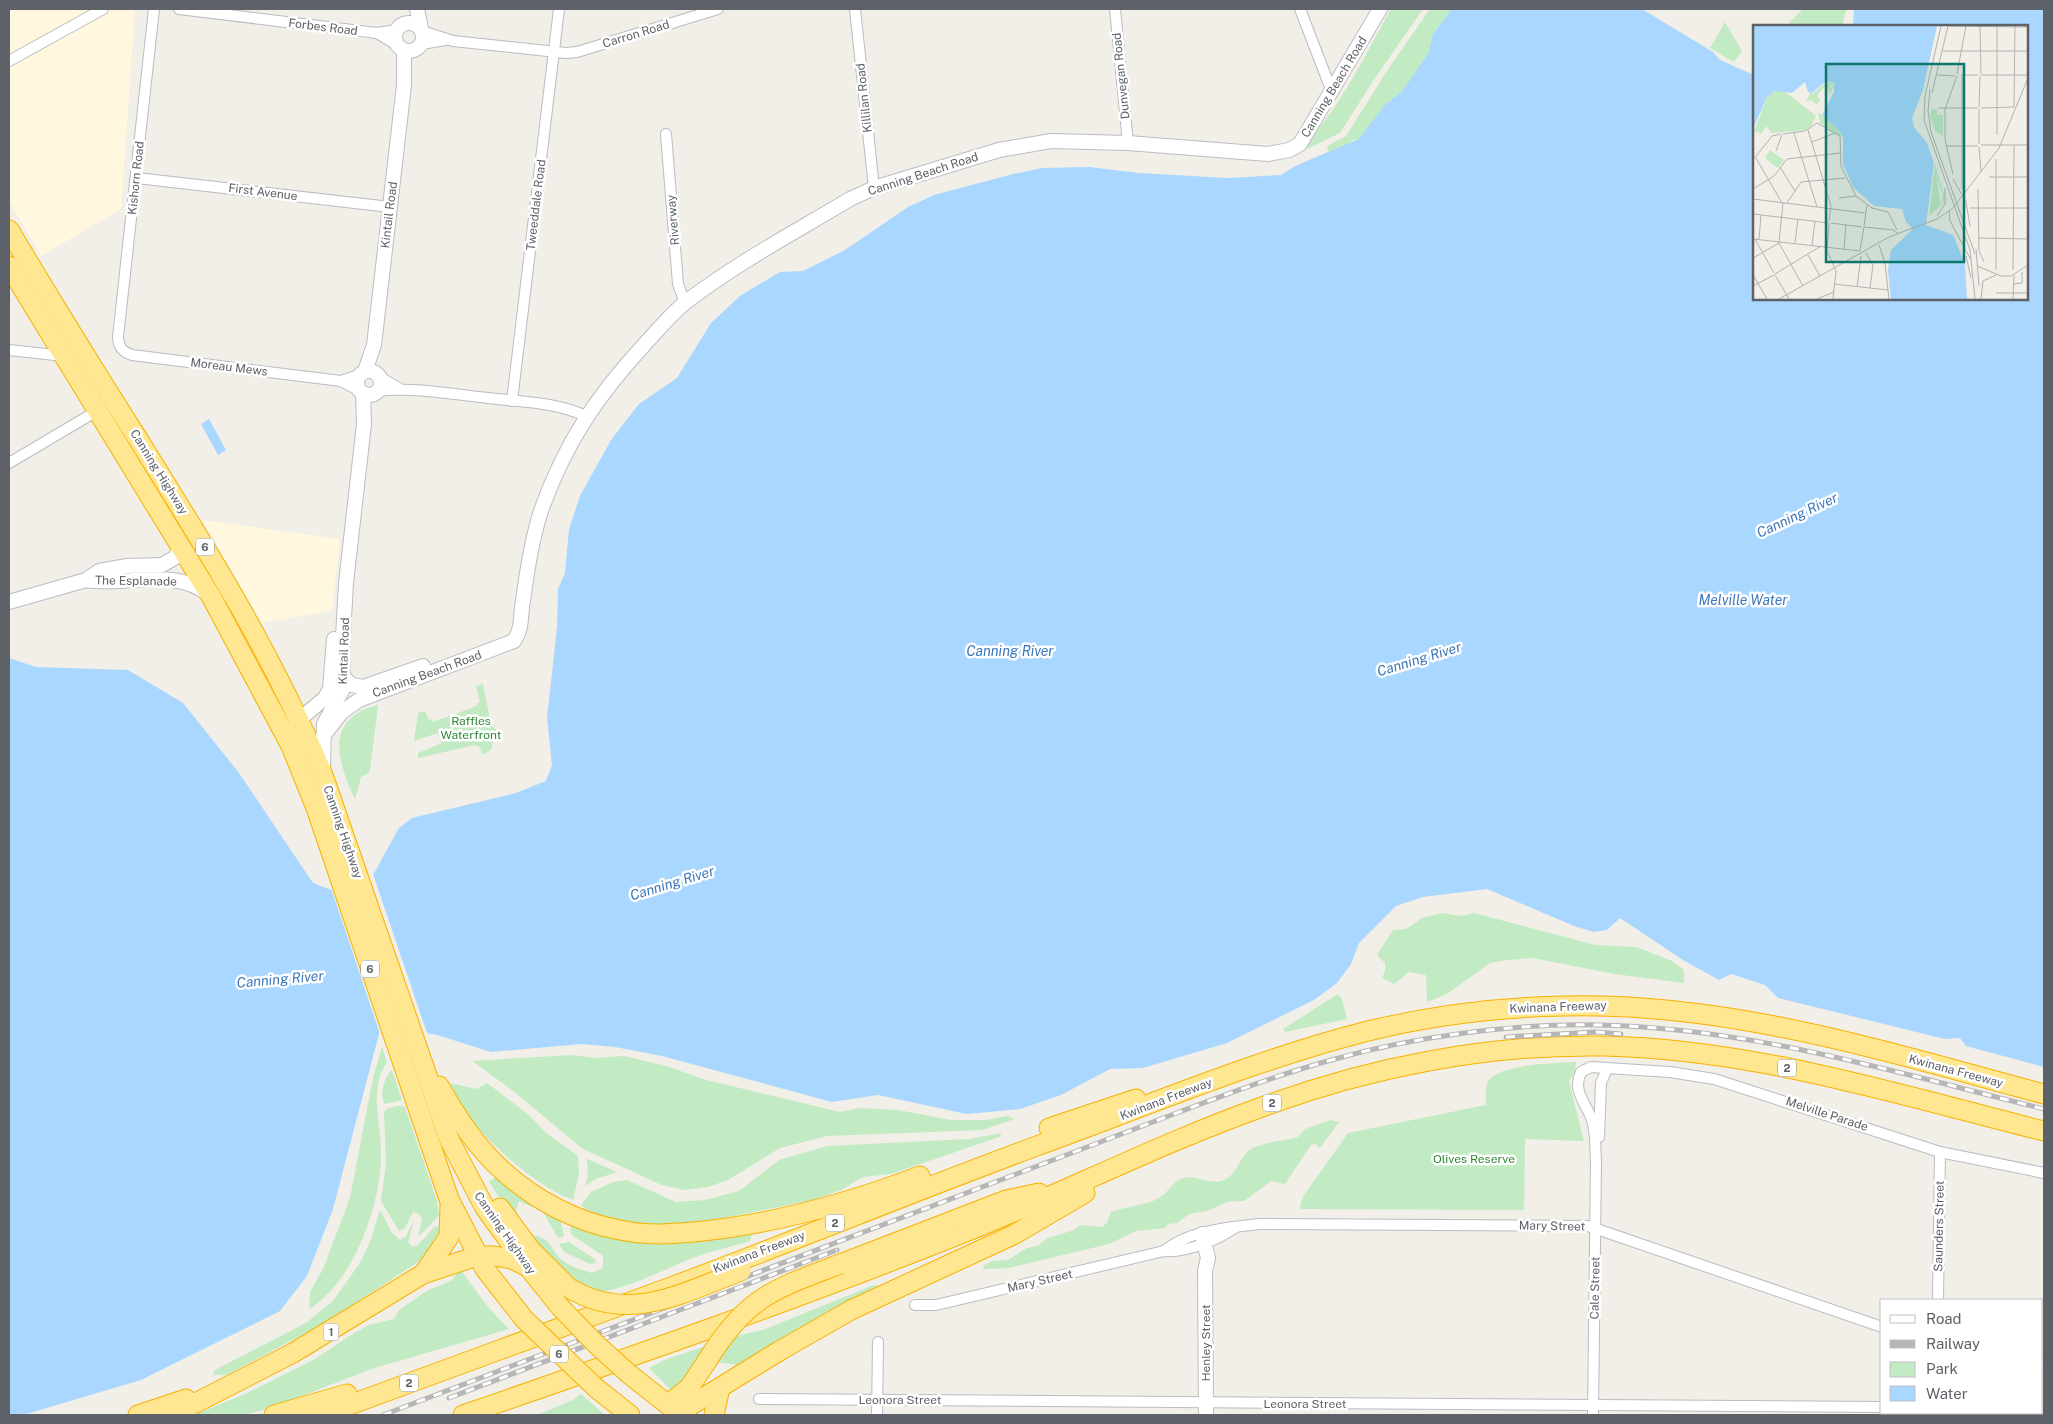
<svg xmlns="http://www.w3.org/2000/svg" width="2053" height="1424" font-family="'Public Sans',sans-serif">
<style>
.commercial{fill:#fff8de}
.green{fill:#c2eac3}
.water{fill:#a9d7ff}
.pier{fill:#f1efe7}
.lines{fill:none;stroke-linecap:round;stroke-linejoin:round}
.street-casing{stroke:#b9bcc1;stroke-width:12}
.secondary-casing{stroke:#babdc3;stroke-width:16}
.highway-casing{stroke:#f8b100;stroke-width:21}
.street{stroke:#fff;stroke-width:10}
.secondary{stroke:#fff;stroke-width:14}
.highway{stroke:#ffe690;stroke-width:19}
.rail-casing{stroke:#b6b6b8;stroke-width:5}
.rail{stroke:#fff;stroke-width:3;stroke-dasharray:9;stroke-linecap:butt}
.highway-bridge-casing{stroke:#f8b100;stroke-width:21;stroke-linecap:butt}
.highway-bridge{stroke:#ffe690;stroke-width:19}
.labels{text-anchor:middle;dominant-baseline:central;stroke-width:5;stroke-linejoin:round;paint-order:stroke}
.shield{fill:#fff;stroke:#8e9195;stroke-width:1}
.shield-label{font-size:11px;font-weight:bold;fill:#5e6268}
.street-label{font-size:12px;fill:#5e6268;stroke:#fff}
.park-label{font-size:12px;fill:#2f8635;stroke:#fff}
.water-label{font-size:14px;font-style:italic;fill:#3c77ba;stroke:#fff}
.inset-road{fill:none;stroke:#b2b3b0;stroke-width:1}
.view{fill:#0f766e;fill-opacity:0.15;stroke:#0f766e;stroke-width:2.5}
.inset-edge{fill:none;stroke:#5e6268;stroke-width:2.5}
</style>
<rect width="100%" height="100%" fill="#f1efe7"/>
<g class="commercial">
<path d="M9,9H135L121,209L41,256L9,201Z"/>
<path d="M202,520L340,539L332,611L262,623Z"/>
</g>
<g class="green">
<path d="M1391,9H1423L1375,78L1340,133L1292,156V154C1331,128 1367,51 1391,9Z"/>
<path d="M1430,9H1452L1433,34L1428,54L1402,91L1384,106L1359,139L1353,140L1333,156L1328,151L1327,146L1346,136L1387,71Z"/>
<path d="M1803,9H1846V10L1842,26H1793L1789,23Z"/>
<path d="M1725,22L1742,51L1734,62L1710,48Z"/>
<path d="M483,684L491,724L496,730L491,750L482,755L480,747L475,745L418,758V753L442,743L438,733L414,741L418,713L425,711L429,720L432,719L433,722L477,706V703L480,702L476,686Z"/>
<path d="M378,705L370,770L367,774L361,777L355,799C337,761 324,718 378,705Z"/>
<path d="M1442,913L1461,916L1474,913L1595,945L1636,947L1672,961L1684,970V983L1614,974L1533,958L1508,960L1490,963L1447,994L1427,1002L1426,975L1409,972L1394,984L1382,978L1385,971V963L1377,955L1393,930L1406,929L1422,918Z"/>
<path d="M1338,994L1342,999L1347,1019L1285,1032L1283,1029Z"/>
<path d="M382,1047L387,1062C369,1088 380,1121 381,1151C382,1202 354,1282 309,1309L310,1292L323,1269L350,1198L373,1078Z"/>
<path d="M571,1055L595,1058L624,1056L666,1066L706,1080L840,1112L860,1108L898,1110L951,1120H986L1007,1116L1015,1119L982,1130L827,1136L780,1148L728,1180L708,1187L684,1190L662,1185L583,1149L512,1090L472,1061Z"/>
<path d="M1576,1062L1575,1071L1569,1081L1584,1141L1525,1139L1524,1210L1301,1209L1300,1205L1304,1195L1348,1133L1486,1105C1486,1097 1484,1085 1490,1079C1503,1064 1557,1063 1576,1062Z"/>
<path d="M392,1070L402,1100L385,1104C379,1095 384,1077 392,1070Z"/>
<path d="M450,1083L476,1089L487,1083L529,1115L546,1133L578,1156L579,1174L573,1200C539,1188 491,1146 469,1117C461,1107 456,1094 450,1083Z"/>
<path d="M397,1106H404L406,1110L437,1201L439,1216L418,1237L422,1219L419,1214L413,1212L405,1228L399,1231L381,1201L386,1165L384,1112L388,1108Z"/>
<path d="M1331,1120L1339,1122L1320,1148L1315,1144L1311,1145L1285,1184L1271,1181L1244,1201L1227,1202L1207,1211L1189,1214L1177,1223L1168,1224L1165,1228L1136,1231L1109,1244L1009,1268L984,1269L983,1266L992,1261L1008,1260L1027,1248L1037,1246L1048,1238L1074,1230L1081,1225L1103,1227L1107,1222L1111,1212C1126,1206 1145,1206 1159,1198C1168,1193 1173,1181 1183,1178C1195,1174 1210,1186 1224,1180C1236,1175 1239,1160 1248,1151C1259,1142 1285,1141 1298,1137L1305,1129Z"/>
<path d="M1002,1133L999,1137L891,1174L863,1177L841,1190L813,1200L728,1217L667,1227L617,1222L592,1213L581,1205L591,1192L613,1182L627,1180L676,1202L705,1200L739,1191L779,1160L827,1146L969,1139Z"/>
<path d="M587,1159L617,1172L596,1179L585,1186L588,1174Z"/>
<path d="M501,1177L560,1219L564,1236L558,1238L543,1212L519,1201L516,1211L519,1227L489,1182L494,1178Z"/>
<path d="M380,1210L392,1233L400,1240L406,1236L414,1220L408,1242L412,1247L418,1245L434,1227L441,1226L442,1231L433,1251L421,1260L323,1324L226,1375H213L215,1370L306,1323L333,1301L360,1263L370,1242Z"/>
<path d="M573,1223L753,1232L750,1241C733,1246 715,1250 698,1256C675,1264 611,1298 589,1291C574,1286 541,1249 533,1235C553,1240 550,1249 562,1260C570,1267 583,1270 592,1273L603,1268V1256L572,1235L570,1229Z"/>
<path d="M569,1242L596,1260V1263L590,1264L564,1252L559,1244Z"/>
<path d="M460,1269L488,1307L509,1329L371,1369L271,1408L243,1415H194L245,1394L315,1359L351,1335L369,1325L394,1319L399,1310L428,1290L451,1281Z"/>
<path d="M874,1285L882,1288L797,1329L738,1365L716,1362L678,1390L670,1389L649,1368L664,1360L735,1336L763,1330Z"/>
<path d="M581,1394L605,1415H537L573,1400Z"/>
</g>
<g class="water">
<path d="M1452,9H1642L1713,52L1720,60L1754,75V299H2027V26H1853L1854,9H2044V1067L1966,1046L1960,1038L1945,1039L1778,998L1765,985L1731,974L1719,980L1683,960L1620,918L1607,930L1594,932L1574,926L1487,889L1423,897L1396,906L1359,943L1351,964L1337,983L1314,1000L1227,1043L1143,1068L1110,1069L1061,1095L1020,1109L967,1114L878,1095L832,1102L662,1056L615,1047L582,1044L491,1052L434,1034L380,1030L333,1209L307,1276L280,1311L141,1380L23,1415H9V658L36,667L128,670L183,703L239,773L313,883L345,895L368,884L399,828L412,818L516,793L546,781L552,765L547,718L557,627L558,589L565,573L569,529L580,496L611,440L639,404L677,378L711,323L740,296L780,272L803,271L845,250L908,207L934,195L1013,174L1042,168L1089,167L1139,173L1228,178L1281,175L1295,166L1359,139L1384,106L1402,91L1428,54L1433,34Z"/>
<path d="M209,419L226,450L218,455L201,424Z"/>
</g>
<path class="pier" d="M372,871L426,1030L429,1036L382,1033L381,1037L331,888L345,893L366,882Z"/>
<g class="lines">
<g class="street-casing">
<g id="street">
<path d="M154,9L118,337C118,347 123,352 132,355L341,381L359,375"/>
<path d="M179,9L377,33L397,30"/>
<path d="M855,9L874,188"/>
<path d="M1115,9L1128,143"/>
<path d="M1300,9L1332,92"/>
<path d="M422,31L453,41L566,53L577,52L718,9"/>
<path d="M377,33L397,45"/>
<path d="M422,44L445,40"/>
<path d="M9,61L103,9"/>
<path d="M666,134L678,284L685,303"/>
<path d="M137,178L390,207"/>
<path d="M9,350L64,356"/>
<path d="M379,377L399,388"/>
<path d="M341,381L360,391"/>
<path d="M377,391C414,387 451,394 488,398C521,402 556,402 586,416"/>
<path d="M512,401L559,9"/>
<path d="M9,463L97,411"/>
<path d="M1599,1137L1601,1083L1607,1069"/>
<path d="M1164,1251C1190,1230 1227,1228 1259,1224L1588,1226L1882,1327"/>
<path d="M1938,1300L1940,1152"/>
<path d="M915,1305H936L1164,1251C1186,1253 1218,1240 1236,1227"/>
<path d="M2042,1365L2044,1366"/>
<path d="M759,1399L1882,1407"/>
<path d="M1937,1413V1415"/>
<path d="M877,1415L878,1342"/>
<path d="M1593,1415L1596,1160C1595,1148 1596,1133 1592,1120C1586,1103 1572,1091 1581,1072L1591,1067L1670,1072L1714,1079L1940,1152L2044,1173"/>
</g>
</g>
<g class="secondary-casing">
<g id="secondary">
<path d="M417,9L421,29"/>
<circle cx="409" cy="37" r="14"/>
<path d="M365,371L374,345L404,85V51"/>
<circle cx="369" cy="383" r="12"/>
<path d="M86,580C126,587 175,566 209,595"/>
<path d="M9,602L86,580L99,571L127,566L162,565L176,557L180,545"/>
<path d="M343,677L352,685L363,687L423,666"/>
<path d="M295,728L300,719L325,698L330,689L334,639"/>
<path d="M323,736L342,712L359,700L514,641C523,628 520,615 523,601C527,570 532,537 542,508C566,442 597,396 644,345C657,331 671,314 686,302C737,263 795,232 850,199L874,188L999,150L1051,141L1128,143L1268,154L1289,150L1300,144L1380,9"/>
<path d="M323,767L324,724L343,689L342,655L346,583L364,424L363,393"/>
<path d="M1202,1234L1208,1258L1205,1271L1206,1415"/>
</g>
</g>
<g class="highway-casing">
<g id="highway">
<path d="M9,230C51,300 94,370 138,439C206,548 274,656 323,775L449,1139L485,1208L528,1267L561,1308"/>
<path d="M9,266L212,598L291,746L316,808L449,1199L485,1269L524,1319"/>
<path d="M439,1086C457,1117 476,1147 503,1171C535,1200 576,1222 620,1230C647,1236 675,1234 703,1231C778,1223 849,1203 920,1176"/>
<path d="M1049,1128L1136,1099"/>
<path d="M500,1208L530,1249L569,1288"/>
<path d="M840,1264L1006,1200L1039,1193"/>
<path d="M424,1273L449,1237L450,1206"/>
<path d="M629,1374L681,1415"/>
<path d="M596,1388L630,1415"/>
<path d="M668,1404L689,1388L707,1361"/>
<path d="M138,1415L186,1399"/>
<path d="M172,1415L293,1353L423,1274L477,1256H494L512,1259L528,1267"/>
<path d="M274,1415L347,1394"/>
<path d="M322,1415C438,1372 555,1330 671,1287C792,1242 912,1192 1034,1147C1145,1107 1254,1060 1368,1031C1433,1015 1499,1007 1565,1006C1730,1002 1887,1052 2044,1094"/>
<path d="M463,1415C631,1357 798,1299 963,1233C1063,1193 1161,1143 1262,1107C1370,1067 1489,1044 1604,1046C1754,1049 1900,1095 2044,1131"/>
<path d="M675,1415L781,1350L851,1310L1015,1234L1085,1193"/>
<path d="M714,1415L720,1388"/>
</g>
</g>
<use href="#street" class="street"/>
<use href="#secondary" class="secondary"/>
<use href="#highway" class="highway"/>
<g class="rail-casing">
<g id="rail">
<path d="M1506,1037L1595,1032L1621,1034"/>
<path d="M449,1398L837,1250"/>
<path d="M383,1415L1174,1114C1227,1094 1280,1074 1335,1059C1413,1037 1515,1023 1596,1025C1749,1027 1897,1073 2044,1109"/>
</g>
</g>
<use href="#rail" class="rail"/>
<g class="highway-bridge-casing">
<g id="highway-bridge">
<path d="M569,1288C629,1324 682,1293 741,1271"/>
<path d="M561,1308L597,1345L629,1374"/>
<path d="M524,1319L596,1388"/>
<path d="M707,1361C746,1297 774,1289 840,1264"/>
</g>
</g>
<use href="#highway-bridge" class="highway-bridge"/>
</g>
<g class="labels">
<g class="shield">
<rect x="196" y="538.5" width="18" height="17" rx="4"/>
<rect x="361" y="960.5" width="18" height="17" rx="4"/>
<rect x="1778" y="1059.5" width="18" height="17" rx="4"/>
<rect x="1263" y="1094.5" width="18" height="17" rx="4"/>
<rect x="826" y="1214.5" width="18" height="17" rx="4"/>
<rect x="323.5" y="1323.5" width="15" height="17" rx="4"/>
<rect x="550" y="1345.5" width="18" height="17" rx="4"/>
<rect x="400" y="1374.5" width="18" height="17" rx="4"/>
</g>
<g class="shield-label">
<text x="205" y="547">6</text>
<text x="370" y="969">6</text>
<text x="1787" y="1068">2</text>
<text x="1272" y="1103">2</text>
<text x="835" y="1223">2</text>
<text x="331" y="1332">1</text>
<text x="559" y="1354">6</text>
<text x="409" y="1383">2</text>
</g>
<g class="street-label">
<text transform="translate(323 27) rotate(7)">Forbes Road</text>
<text transform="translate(636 34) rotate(-17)">Carron Road</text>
<text transform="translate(1121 76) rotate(-96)">Dunvegan Road</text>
<text transform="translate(1334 87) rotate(-59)">Canning Beach Road</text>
<text transform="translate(864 98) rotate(-96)">Killilan Road</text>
<text transform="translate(923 174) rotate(-18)">Canning Beach Road</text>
<text transform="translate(136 178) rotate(-84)">Kishorn Road</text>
<text transform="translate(263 192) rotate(7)">First Avenue</text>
<text transform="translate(536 205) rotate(-83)">Tweeddale Road</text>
<text transform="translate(389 215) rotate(-83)">Kintail Road</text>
<text transform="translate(673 220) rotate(-95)">Riverway</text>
<text transform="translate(229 367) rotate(7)">Moreau Mews</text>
<text transform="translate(159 472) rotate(58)">Canning Highway</text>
<text transform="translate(136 581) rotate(1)">The Esplanade</text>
<text transform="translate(344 651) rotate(-88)">Kintail Road</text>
<text transform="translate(427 674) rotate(-20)">Canning Beach Road</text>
<text transform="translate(343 832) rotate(71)">Canning Highway</text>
<text transform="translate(1558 1007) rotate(-2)">Kwinana Freeway</text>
<text transform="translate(1956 1071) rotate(15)">Kwinana Freeway</text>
<text transform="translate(1166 1099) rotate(-21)">Kwinana Freeway</text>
<text transform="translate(1827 1114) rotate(18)">Melville Parade</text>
<text transform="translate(1552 1226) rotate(1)">Mary Street</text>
<text transform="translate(1939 1226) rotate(-89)">Saunders Street</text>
<text transform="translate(505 1233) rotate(55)">Canning Highway</text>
<text transform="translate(759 1252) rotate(-21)">Kwinana Freeway</text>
<text transform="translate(1040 1281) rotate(-13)">Mary Street</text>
<text transform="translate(1595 1288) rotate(-89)">Cale Street</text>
<text transform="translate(1206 1343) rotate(-90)">Henley Street</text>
<text x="900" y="1400">Leonora Street</text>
<text x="1305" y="1404">Leonora Street</text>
</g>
<g class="park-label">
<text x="471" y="721">Raffles<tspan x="471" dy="14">Waterfront</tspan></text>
<text x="1474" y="1159">Olives Reserve</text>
</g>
<g class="water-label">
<text transform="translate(1797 515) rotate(-25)">Canning River</text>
<text x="1743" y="600">Melville Water</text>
<text x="1010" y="651">Canning River</text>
<text transform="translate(1419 659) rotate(-17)">Canning River</text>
<text transform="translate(672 883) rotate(-17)">Canning River</text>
<text transform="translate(280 979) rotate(-5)">Canning River</text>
</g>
</g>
<g transform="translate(1753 25)">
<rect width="275" height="275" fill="#f1efe7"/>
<path d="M80,58V64L78,60H76L79,64L78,68L72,61L64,71L67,75L64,80L59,75L53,77L57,68L60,69L71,59ZM22,66H31L63,91L58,101L52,105L18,108L13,101L8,109L3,106L0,110L14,72ZM184,84V90H190V111L183,107L177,92L178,85ZM65,87L87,106L89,112L67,98ZM17,125L31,135L25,143L12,133ZM182,139L192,173L189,180V169L183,148L188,181L176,191Z" fill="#c2eac3"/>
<path d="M0,1H184L170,65L159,93L161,102L174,118L181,138L173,200L200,210L212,239L214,274H138L135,245L138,225L160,204L153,197L149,184L121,181L100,162L90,139V113L87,106L69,90L81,67V57L71,58L59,68L55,67L52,57L39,68L22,66L14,72L0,104Z" fill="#a9d7ff"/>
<path class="inset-road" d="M188,1L172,71L171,95L217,225L222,274M194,1L275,2M227,1L228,49M190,26H275M204,49L213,1M185,50L202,51M209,50H225M228,50H275M177,64L175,86L178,107L222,229M179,68L195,1M226,82L227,51M185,83H225M228,83L261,82L262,1M64,98L87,111L88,141L103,171L119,183L135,187L144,205M55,105L78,181L76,196M41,108L64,182M30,109L52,106L64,98M244,110V1M59,117L82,108M226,119V84M228,120H275M193,121H225M226,122L228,147M23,126L29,110M3,133L29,178M0,135L19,111L28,109M27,142L42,166M200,149L192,115V84L204,51M236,152H275M200,154L213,177L217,201M0,164L21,151L34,134L87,128M209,164V50M225,164L226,226L231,237M86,173L103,171M0,174L112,188M30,178L26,218L50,261M34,178L48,157L92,153M217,183H275M196,186L197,196L218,235M0,189L76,198M184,191L192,179V163M78,198L109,202M76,199L74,226L83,246L80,274M111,201L114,180M111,202L140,205L146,209M226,213L275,214M0,214L107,226L111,202M2,214L21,248M6,214L8,190M42,218L45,194M59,220L62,196M126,220L132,238L136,274M91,224L93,200M223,224L226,261M113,228L120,240L117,263M55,230L67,251M213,231L218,253M0,233L26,218M224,241L248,251M243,245V134M260,245L261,121M22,249L68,221M0,250L14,274M22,250L36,274M248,251H258L275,240M81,259L135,265M260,259L269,258V247M0,261L21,250M104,262L108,231M243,268H275M26,274L136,212L184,194L200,183L246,123L275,53M64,274L81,267M228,274L230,256L243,250M260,274L261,250"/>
<path class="view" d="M73,39H211V237H73Z"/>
<rect width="275" height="275" class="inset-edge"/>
</g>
<rect width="2053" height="1424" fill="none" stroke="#5e6268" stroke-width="20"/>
<rect x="1880" y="1299" width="162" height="115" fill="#ffffff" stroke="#bfc0c3"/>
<rect x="1890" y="1315" width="25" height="8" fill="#ffffff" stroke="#bfc0c3"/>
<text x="1926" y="1324" font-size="15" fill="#5e6268">Road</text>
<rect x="1890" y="1340" width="25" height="8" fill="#b6b6b8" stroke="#bfc0c3"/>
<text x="1926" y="1349" font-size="15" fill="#5e6268">Railway</text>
<rect x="1890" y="1362" width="25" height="15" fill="#c2eac3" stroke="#bfc0c3"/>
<text x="1926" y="1374" font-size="15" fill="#5e6268">Park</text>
<rect x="1890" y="1386" width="25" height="15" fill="#a9d7ff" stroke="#bfc0c3"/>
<text x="1926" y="1399" font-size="15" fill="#5e6268">Water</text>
</svg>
